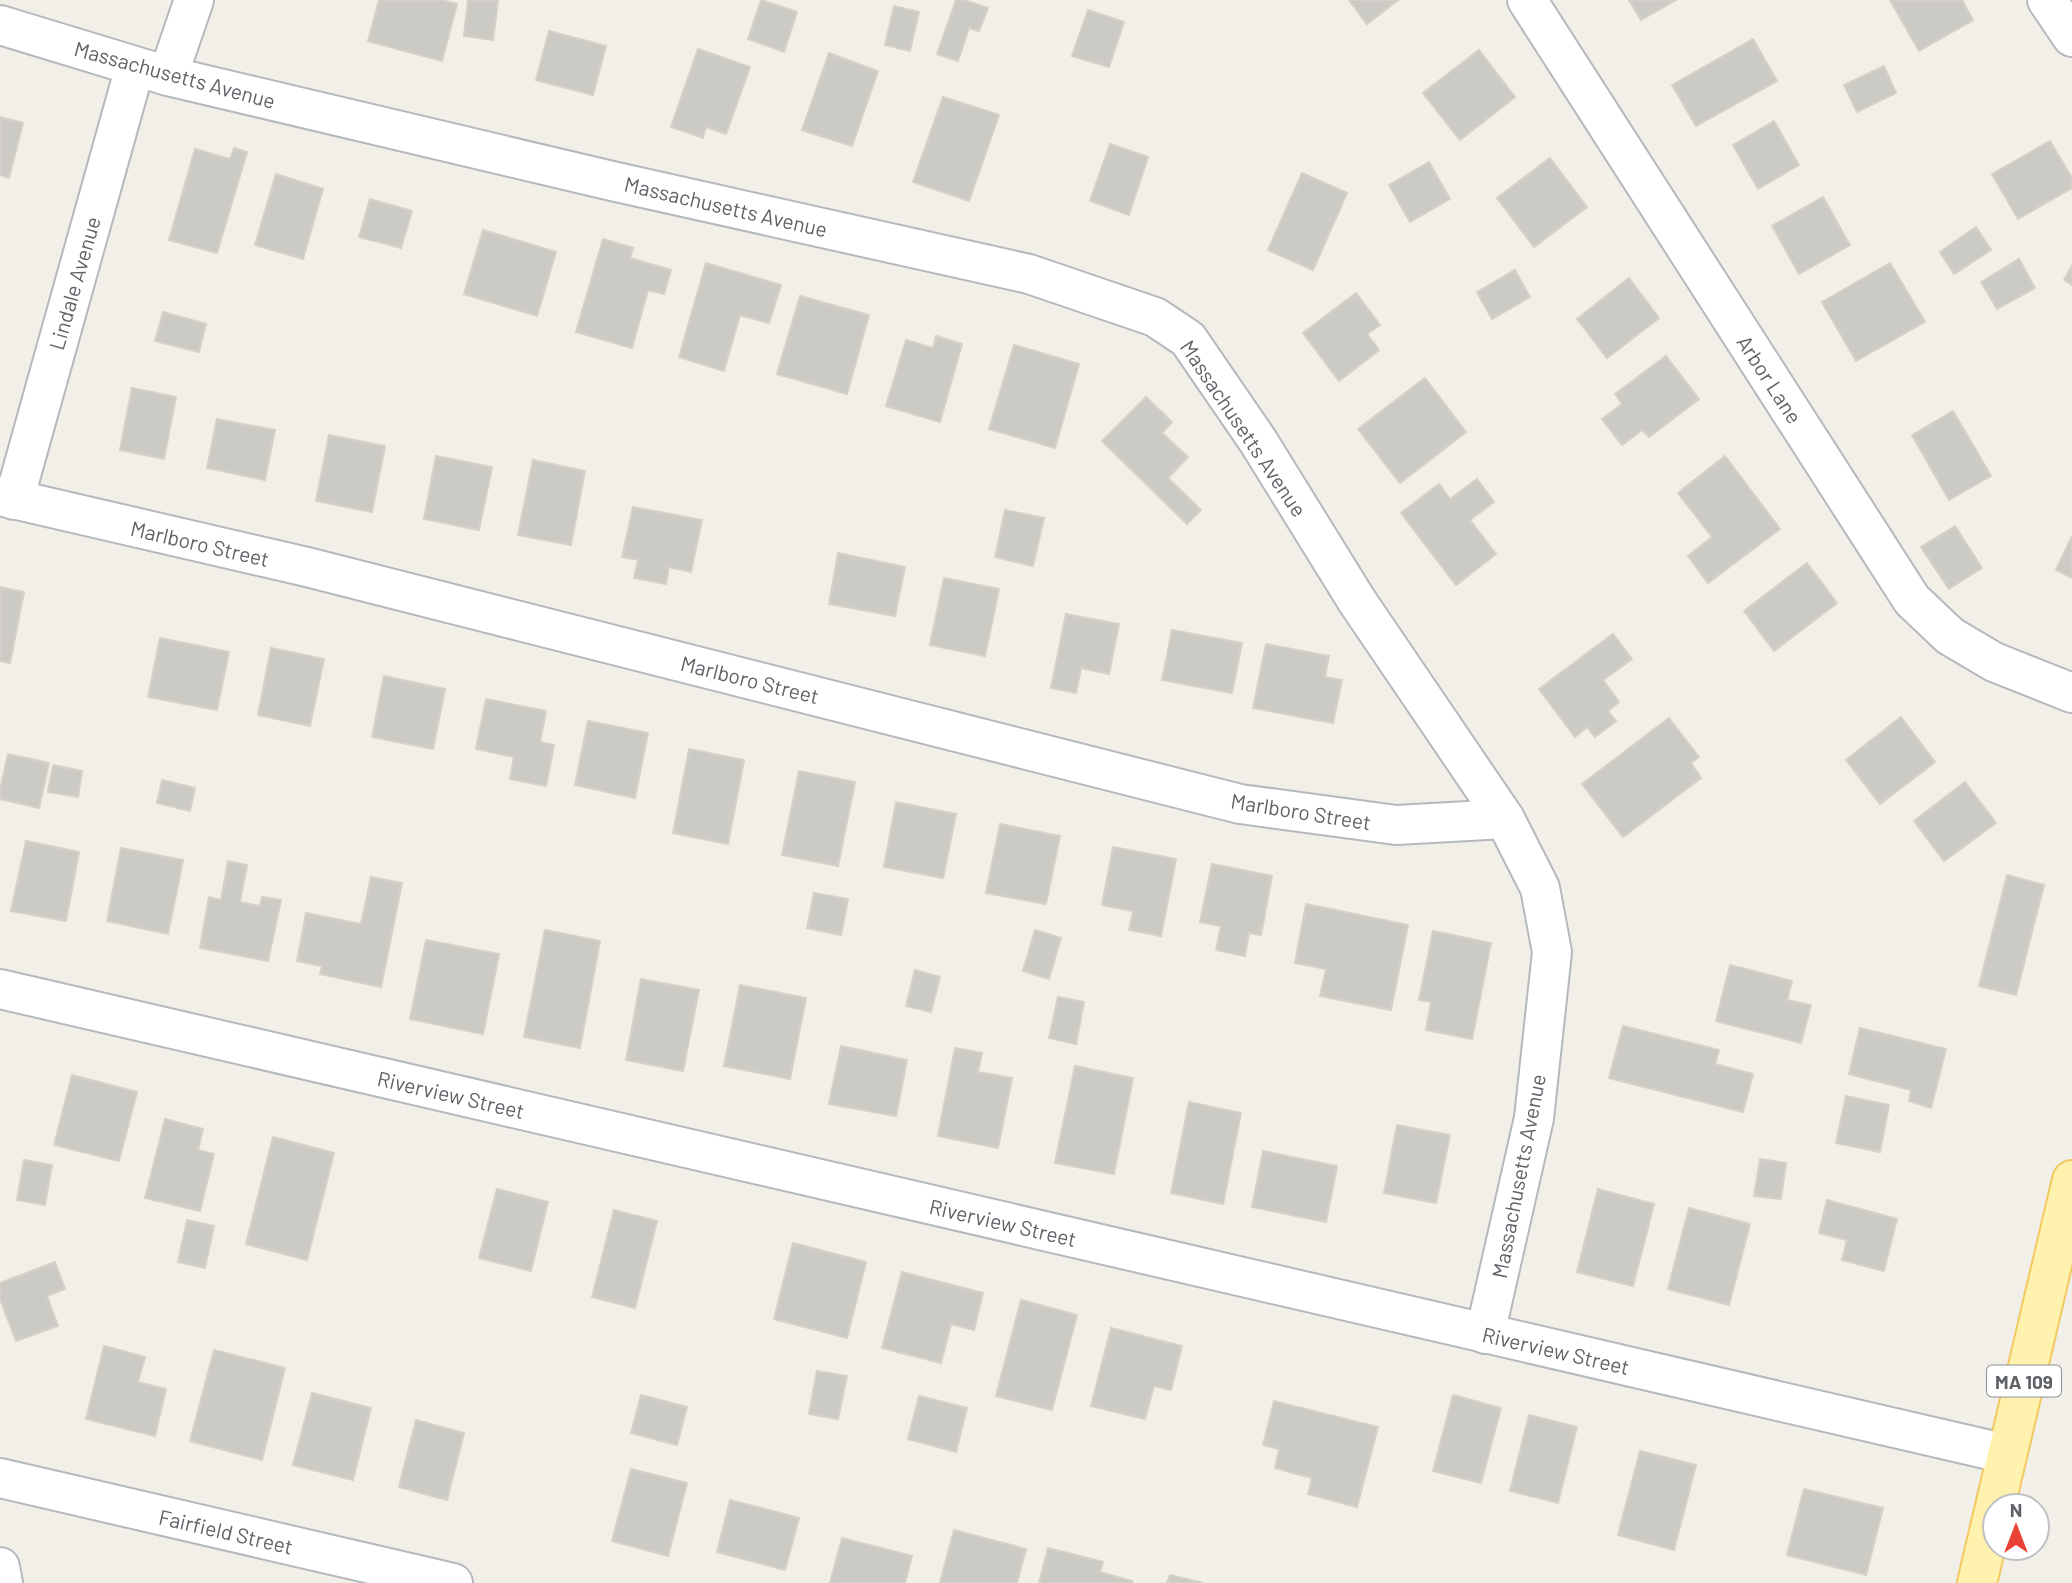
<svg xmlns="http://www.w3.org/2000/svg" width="2072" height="1583" font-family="Barlow,sans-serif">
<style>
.building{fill:#cccac5;stroke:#d6d1c6;stroke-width:2}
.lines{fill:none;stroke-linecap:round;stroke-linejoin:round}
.minor-casing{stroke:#b5b8bc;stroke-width:42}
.primary-casing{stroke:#f2c960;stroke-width:42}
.minor{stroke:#fff;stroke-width:38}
.primary{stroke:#fff2af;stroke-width:38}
.labels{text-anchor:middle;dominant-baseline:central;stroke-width:6;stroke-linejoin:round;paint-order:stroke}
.shield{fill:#fff;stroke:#8f9295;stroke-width:2}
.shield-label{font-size:19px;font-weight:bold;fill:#5f6368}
.street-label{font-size:21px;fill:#5f6368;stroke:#fff}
</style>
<rect width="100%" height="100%" fill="#f1efe8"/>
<g class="building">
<path d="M379,0H441L457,4L442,61L368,41Z"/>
<path d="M468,0H498L493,40L464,36Z"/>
<path d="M761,0L797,12L784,52L748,39Z"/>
<path d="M956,0H964L988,8L979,31L969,28L958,61L937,54Z"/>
<path d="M1349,0H1398L1367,24Z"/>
<path d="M1629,0H1676L1641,20Z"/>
<path d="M1890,0H1962L1973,20L1919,51Z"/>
<path d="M894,6L919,12L910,51L885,45Z"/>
<path d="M1088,10L1124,22L1109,67L1072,56Z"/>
<path d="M549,31L606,46L593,95L536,80Z"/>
<path d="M1753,39L1777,81L1696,126L1672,85Z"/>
<path d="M698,49L750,67L726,134L706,127L703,138L671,127Z"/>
<path d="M1479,50L1515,97L1460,140L1423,93Z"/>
<path d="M829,53L878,71L852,146L802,130Z"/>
<path d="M1884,66L1896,93L1857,112L1844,85Z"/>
<path d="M943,97L999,115L969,201L913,182Z"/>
<path d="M0,117L23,123L9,178L0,175Z"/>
<path d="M1774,121L1799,165L1758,189L1733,145Z"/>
<path d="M2050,141L2072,178V188L2018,219L1992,174Z"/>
<path d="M1110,144L1148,157L1129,215L1090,201Z"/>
<path d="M234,148L247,152L217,253L169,240L195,149L230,159Z"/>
<path d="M1550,158L1587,207L1534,247L1497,198Z"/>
<path d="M1429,162L1450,199L1410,222L1389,185Z"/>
<path d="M1302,173L1347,193L1313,270L1268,250Z"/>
<path d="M276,174L323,189L303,259L255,245Z"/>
<path d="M1823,197L1850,245L1799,274L1772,226Z"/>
<path d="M370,199L412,211L401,248L359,237Z"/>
<path d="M1976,227L1991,250L1954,274L1940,252Z"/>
<path d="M483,230L556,252L537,316L464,294Z"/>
<path d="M603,239L633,248L630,258L671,270L664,294L648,290L632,348L576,332Z"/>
<path d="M2019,259L2035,288L1997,309L1981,282Z"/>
<path d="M706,263L781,285L769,323L740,315L724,371L679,357Z"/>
<path d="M1890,263L1925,322L1856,361L1822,302Z"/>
<path d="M2072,266V285L2064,280Z"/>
<path d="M1515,270L1530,297L1492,319L1477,292Z"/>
<path d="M1629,278L1659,318L1607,358L1577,319Z"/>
<path d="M1356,293L1380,325L1367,334L1379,350L1339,381L1303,333Z"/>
<path d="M800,296L869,315L847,394L777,374Z"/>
<path d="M163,312L206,324L199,352L155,341Z"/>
<path d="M936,336L962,344L940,422L886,406L906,340L933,348Z"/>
<path d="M1014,345L1079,364L1055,448L989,429Z"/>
<path d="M1666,356L1699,399L1649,437L1642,430L1622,445L1602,419L1622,404L1615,394Z"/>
<path d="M1425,378L1466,432L1400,483L1358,429Z"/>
<path d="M132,388L176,397L164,459L120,450Z"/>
<path d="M1146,397L1172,422L1162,433L1188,457L1168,478L1201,510L1187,524L1102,441Z"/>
<path d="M1953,411L1991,476L1949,500L1912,435Z"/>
<path d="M217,419L275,430L265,480L207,468Z"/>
<path d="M329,435L385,446L372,512L316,501Z"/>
<path d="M436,456L492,467L479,530L424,519Z"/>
<path d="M1725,456L1780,529L1708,583L1688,556L1712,537L1678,493Z"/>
<path d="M533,460L585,471L571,545L518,535Z"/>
<path d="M1477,479L1494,502L1470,520L1496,554L1456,585L1401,513L1439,484L1450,499Z"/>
<path d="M633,507L702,520L691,572L669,567L666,584L634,578L638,560L622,557Z"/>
<path d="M1005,510L1044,518L1033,566L995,557Z"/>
<path d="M1955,526L1982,568L1949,589L1921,547Z"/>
<path d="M2072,536V578L2056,570Z"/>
<path d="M838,553L905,567L895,616L829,604Z"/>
<path d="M1807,563L1837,603L1774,651L1744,611Z"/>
<path d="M944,578L999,589L985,656L930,645Z"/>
<path d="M0,587L24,592L10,663L0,661Z"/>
<path d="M1066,614L1119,624L1109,674L1081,668L1076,693L1051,688Z"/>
<path d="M1172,630L1242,643L1232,693L1162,680Z"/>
<path d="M1613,634L1632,659L1603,680L1619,702L1608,711L1616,721L1595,737L1587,727L1575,737L1539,689Z"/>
<path d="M160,638L229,652L217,710L148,697Z"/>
<path d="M1266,644L1329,656L1325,677L1342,680L1333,723L1253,708Z"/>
<path d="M271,648L324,659L310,726L258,715Z"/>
<path d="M384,676L445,689L433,749L372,737Z"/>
<path d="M486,699L546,711L540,742L554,745L546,786L510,779L514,757L476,749Z"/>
<path d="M1901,717L1935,762L1880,804L1846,760Z"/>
<path d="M1669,718L1699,757L1691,763L1701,778L1623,837L1582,784Z"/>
<path d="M588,721L648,733L635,798L575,785Z"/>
<path d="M689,749L744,760L728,844L673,833Z"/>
<path d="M8,754L49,763L39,808L0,799V790Z"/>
<path d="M53,765L82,771L78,797L48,792Z"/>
<path d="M799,771L855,782L838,866L782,855Z"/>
<path d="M162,780L195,788L190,811L157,803Z"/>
<path d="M1965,782L1996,823L1944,861L1914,821Z"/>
<path d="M896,802L956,814L943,878L884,867Z"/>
<path d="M1000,824L1060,836L1046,904L986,893Z"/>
<path d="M26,841L79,852L66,921L11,911Z"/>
<path d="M1113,847L1176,859L1161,936L1129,930L1133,911L1102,905Z"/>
<path d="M121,848L183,860L168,934L107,921Z"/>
<path d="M228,861L247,865L240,902L260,906L262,897L281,900L268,961L200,948L209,897L221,900Z"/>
<path d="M1212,864L1272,876L1261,935L1249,933L1245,956L1216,950L1221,926L1200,922Z"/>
<path d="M2007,875L2044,885L2016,995L1979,986Z"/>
<path d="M371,877L402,883L381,987L320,974L322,966L297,961L306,913L361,924Z"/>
<path d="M814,893L848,899L841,935L807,928Z"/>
<path d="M1306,904L1408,925L1391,1010L1320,996L1326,969L1295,963Z"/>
<path d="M545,930L600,941L580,1048L524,1037Z"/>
<path d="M1035,930L1061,938L1049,979L1023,971Z"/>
<path d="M1433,931L1491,943L1472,1039L1426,1030L1431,1002L1419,1000Z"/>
<path d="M426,940L499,954L483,1034L410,1019Z"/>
<path d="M1730,965L1792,981L1787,1000L1811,1005L1801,1043L1716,1021Z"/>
<path d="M915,970L940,977L931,1012L906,1006Z"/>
<path d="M641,979L699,990L683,1071L626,1060Z"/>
<path d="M740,985L806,998L790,1079L724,1066Z"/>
<path d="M1058,997L1084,1002L1076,1044L1049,1038Z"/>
<path d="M1623,1026L1719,1050L1715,1064L1753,1074L1743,1112L1609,1078Z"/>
<path d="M1860,1028L1946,1049L1931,1108L1909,1101L1911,1090L1849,1074Z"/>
<path d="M841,1046L907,1060L896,1116L829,1104Z"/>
<path d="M955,1048L982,1053L978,1072L1012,1078L998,1148L938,1136Z"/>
<path d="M1075,1066L1133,1078L1114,1174L1055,1163Z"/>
<path d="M72,1075L137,1092L119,1161L54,1145Z"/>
<path d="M1846,1096L1889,1105L1880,1152L1836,1143Z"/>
<path d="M1189,1102L1241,1113L1223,1204L1171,1193Z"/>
<path d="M165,1119L203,1129L198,1150L214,1154L200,1211L145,1198Z"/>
<path d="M1397,1125L1450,1135L1436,1203L1384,1193Z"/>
<path d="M273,1137L334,1153L307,1260L246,1244Z"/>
<path d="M1263,1151L1337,1166L1326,1222L1252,1207Z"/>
<path d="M1760,1159L1786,1163L1781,1199L1754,1196Z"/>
<path d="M24,1160L52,1165L45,1205L17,1200Z"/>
<path d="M497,1189L548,1202L531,1271L479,1258Z"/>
<path d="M1598,1189L1654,1204L1633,1286L1577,1272Z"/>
<path d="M1827,1200L1897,1219L1884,1271L1842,1260L1847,1240L1819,1233Z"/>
<path d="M1689,1208L1750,1224L1729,1305L1668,1289Z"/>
<path d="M614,1210L657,1221L635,1308L592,1297Z"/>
<path d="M187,1220L214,1226L205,1268L178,1262Z"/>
<path d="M793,1243L866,1262L847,1338L774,1319Z"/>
<path d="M55,1262L65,1289L47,1296L58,1326L16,1341L0,1299V1283Z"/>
<path d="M902,1272L983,1293L974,1330L951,1324L941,1363L882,1348Z"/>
<path d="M1021,1300L1077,1315L1052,1410L996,1396Z"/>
<path d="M1111,1328L1182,1346L1171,1390L1154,1386L1145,1419L1091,1406Z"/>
<path d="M104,1346L145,1357L138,1382L166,1389L155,1436L86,1419Z"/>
<path d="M214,1350L285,1368L262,1460L190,1441Z"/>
<path d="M817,1371L847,1376L838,1419L809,1414Z"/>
<path d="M312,1393L371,1408L353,1480L293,1465Z"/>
<path d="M641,1395L687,1407L677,1445L631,1433Z"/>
<path d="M1453,1395L1501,1408L1481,1483L1433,1471Z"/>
<path d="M919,1396L967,1408L956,1452L908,1439Z"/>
<path d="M1274,1401L1378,1427L1357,1507L1308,1494L1312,1478L1275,1468L1279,1449L1263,1445Z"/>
<path d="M1529,1415L1577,1427L1558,1503L1510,1491Z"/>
<path d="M416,1420L464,1433L447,1500L399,1487Z"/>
<path d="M1640,1451L1696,1465L1674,1550L1618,1535Z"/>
<path d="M631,1469L687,1483L668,1556L612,1541Z"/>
<path d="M1804,1489L1883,1508L1866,1575L1787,1555Z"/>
<path d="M730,1500L799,1518L785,1570L717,1552Z"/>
<path d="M954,1530L1026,1549L1017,1583H940Z"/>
<path d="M842,1538L912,1556L905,1583H830Z"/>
<path d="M1048,1548L1103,1562L1100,1572L1132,1581V1583H1039Z"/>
<path d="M1170,1575L1203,1583H1167Z"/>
</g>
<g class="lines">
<g class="minor-casing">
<g id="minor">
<path d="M1527,0L1912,600L1950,636L1994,662L2072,693"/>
<path d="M2047,0L2072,37"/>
<path d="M0,25L168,76L612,181L1029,274L1155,317L1188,339L1258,441L1357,601L1505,819L1540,888L1552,952L1534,1118L1485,1334"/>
<path d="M168,76L194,0"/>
<path d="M0,496L307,567L1240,804L1396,825L1505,819"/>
<path d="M14,500L135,67"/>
<path d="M0,989L2007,1454"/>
<path d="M0,1478L453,1583"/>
<path d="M0,1567L3,1583"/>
</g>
</g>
<g class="primary-casing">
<path id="primary" d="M1977,1583L2072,1180"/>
</g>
<use href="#minor" class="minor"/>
<use href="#primary" class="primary"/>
</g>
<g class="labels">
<rect class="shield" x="1987" y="1365.5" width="74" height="31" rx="5"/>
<g class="shield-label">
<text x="2024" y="1381">MA 109</text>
</g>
<g class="street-label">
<text transform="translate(175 74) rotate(15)">Massachusetts Avenue</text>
<text transform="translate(726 206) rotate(13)">Massachusetts Avenue</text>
<text transform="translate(74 283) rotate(-74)">Lindale Avenue</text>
<text transform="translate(1770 379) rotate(57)">Arbor Lane</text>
<text transform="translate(1244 428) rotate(56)">Massachusetts Avenue</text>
<text transform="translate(200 543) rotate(13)">Marlboro Street</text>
<text transform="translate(750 679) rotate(14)">Marlboro Street</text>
<text transform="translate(1301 811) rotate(9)">Marlboro Street</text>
<text transform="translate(451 1094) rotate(13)">Riverview Street</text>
<text transform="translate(1518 1176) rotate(-79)">Massachusetts Avenue</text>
<text transform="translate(1003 1222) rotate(13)">Riverview Street</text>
<text transform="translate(1556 1350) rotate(13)">Riverview Street</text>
<text transform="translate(226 1531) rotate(13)">Fairfield Street</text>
</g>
</g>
<g transform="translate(2016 1527)"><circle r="33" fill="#ffffff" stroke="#bfc1c3" stroke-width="2"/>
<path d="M0-5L12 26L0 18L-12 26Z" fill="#ea4335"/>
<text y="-10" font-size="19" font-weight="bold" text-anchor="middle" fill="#5f6368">N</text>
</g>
</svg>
